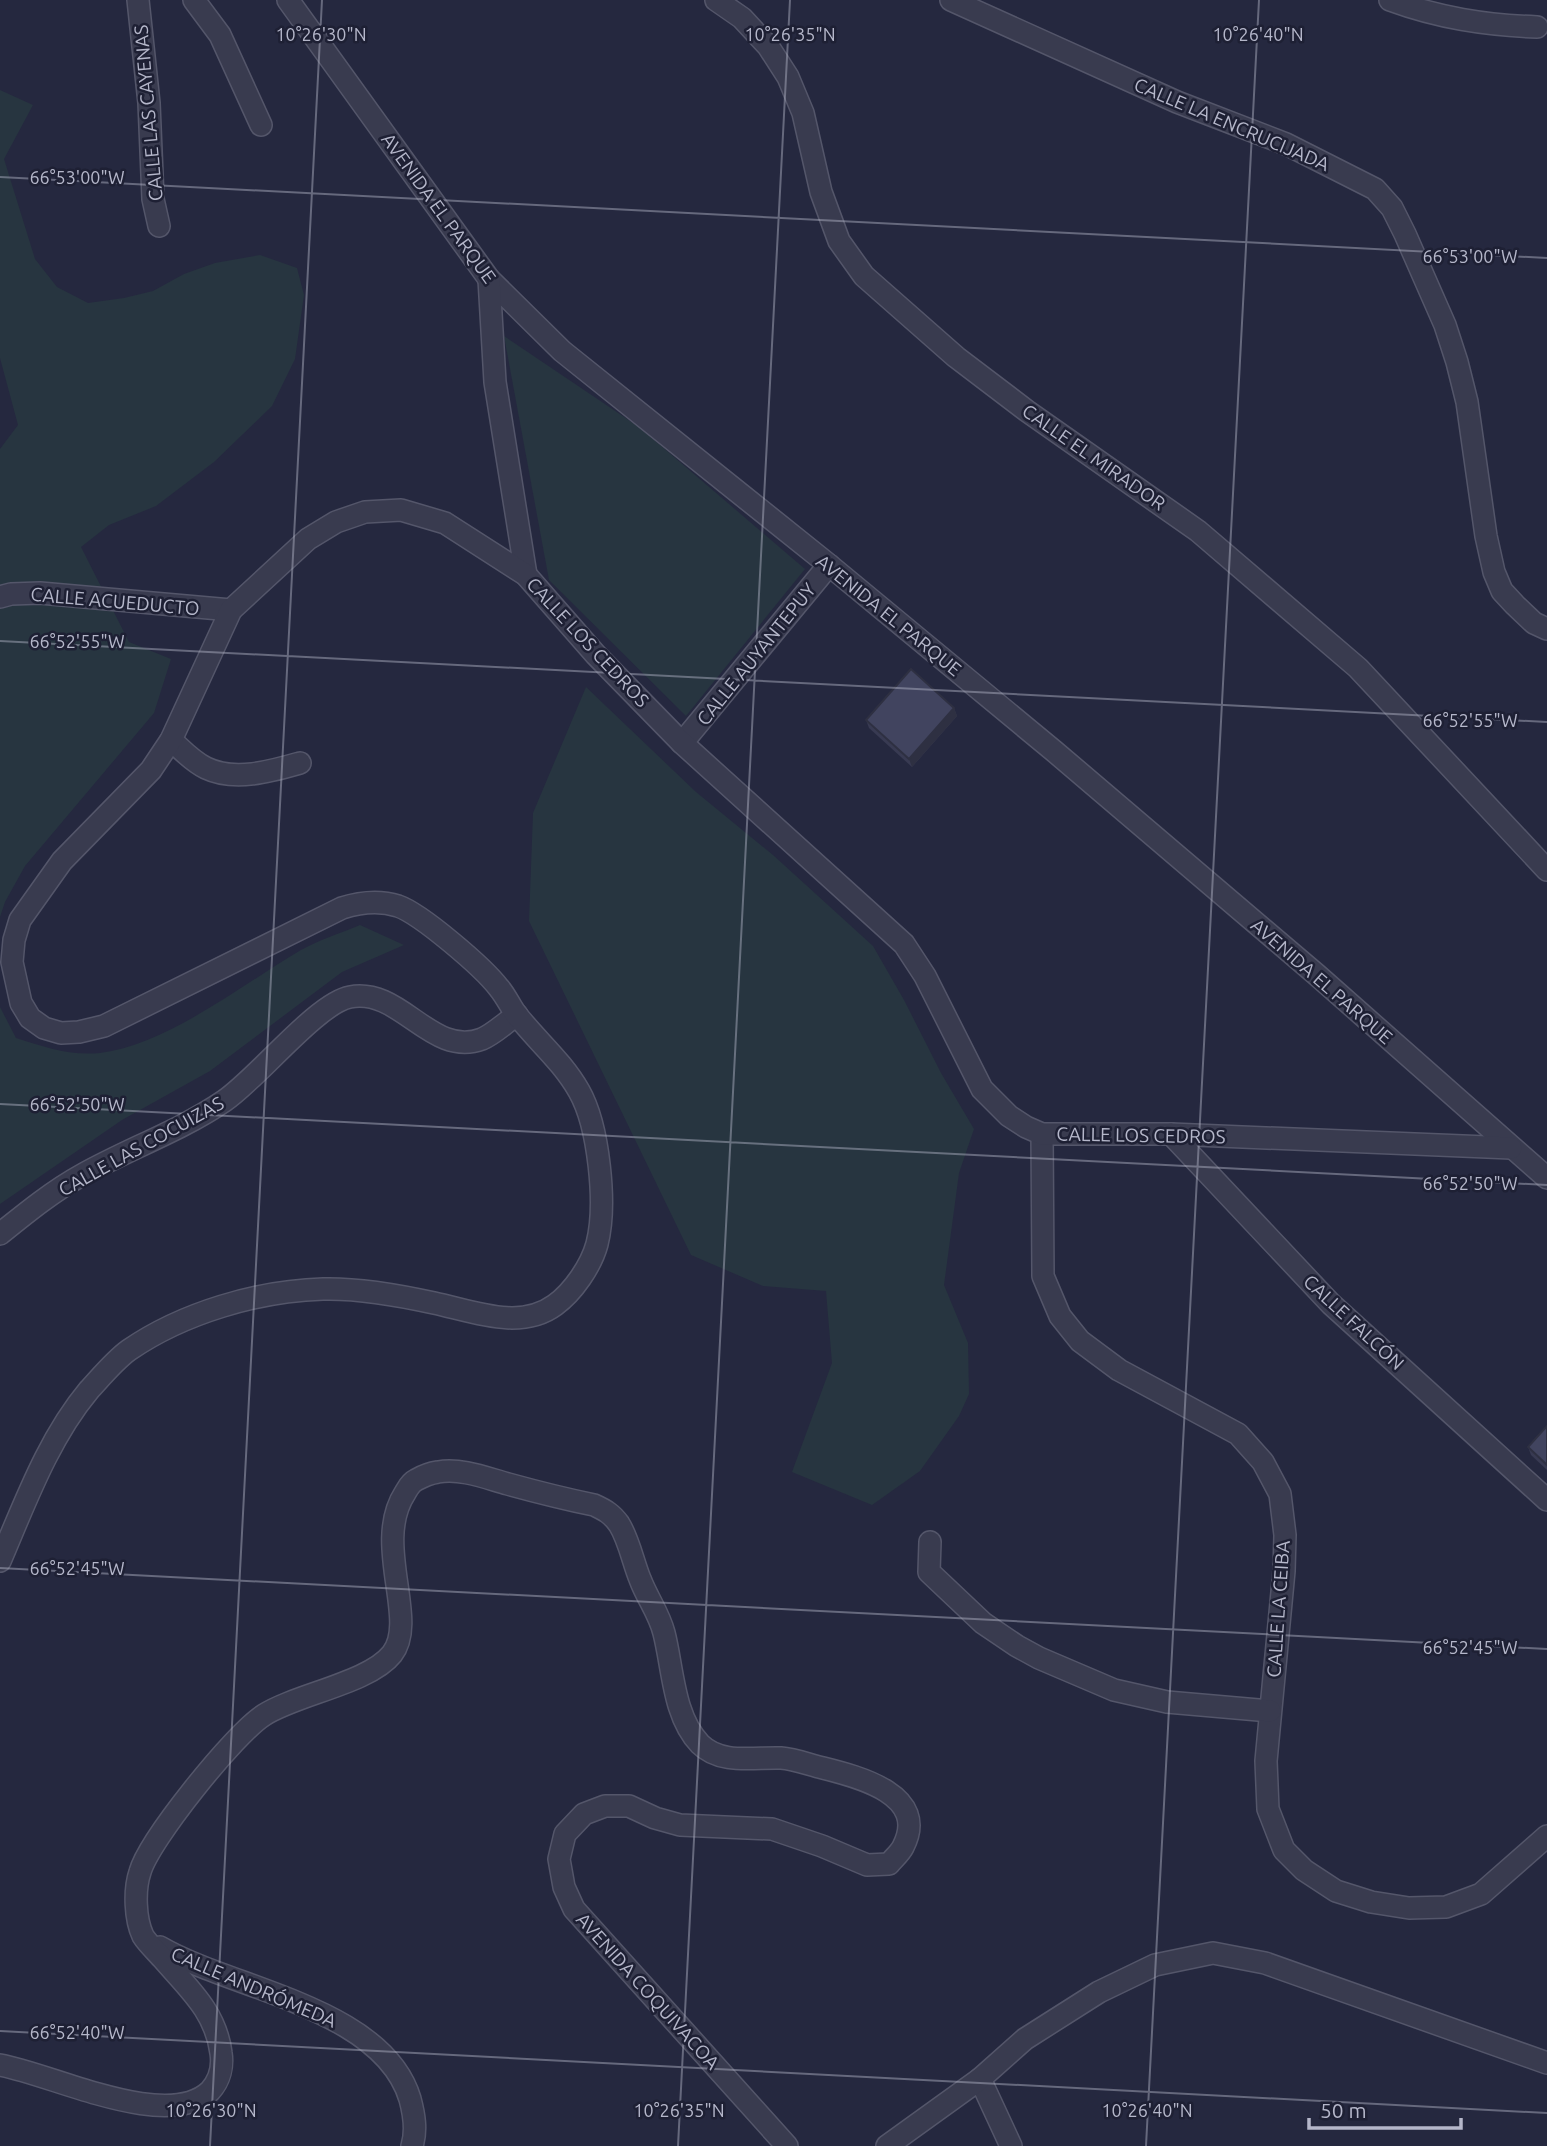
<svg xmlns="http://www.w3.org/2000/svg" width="1547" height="2146" font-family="Ubuntu,sans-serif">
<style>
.green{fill:#273540}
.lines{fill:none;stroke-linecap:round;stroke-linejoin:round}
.minor-casing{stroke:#54566a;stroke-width:24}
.minor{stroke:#393b4f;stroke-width:21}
.wall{fill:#383a52}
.shaded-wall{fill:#2e3042}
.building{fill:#41445f;stroke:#2e3042;stroke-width:2}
.ticks{fill:none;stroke:#b5b7ca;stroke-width:2;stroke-opacity:0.45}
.labels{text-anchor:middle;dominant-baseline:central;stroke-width:5;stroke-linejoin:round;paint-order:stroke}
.street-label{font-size:19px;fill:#b5b7ca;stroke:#1e2034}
.ticks-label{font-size:18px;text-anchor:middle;fill:#b5b7ca;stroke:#1e2034;stroke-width:5;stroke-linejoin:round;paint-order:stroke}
</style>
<rect width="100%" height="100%" fill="#25283f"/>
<g class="green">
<path d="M0,90L33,105L4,159L35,259L57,287L88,303L124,298L153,291L184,274L215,263L260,255L297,268L304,295L295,359L272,406L214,462L156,506L109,525L81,547L129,642L171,659L154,713L25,866L5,902L0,917V449L18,425L0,358Z"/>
<path d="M504,336L639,427L805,569L686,716L549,580Z"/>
<path d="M586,687L696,792L773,855L873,946L904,1000L941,1073L974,1129L959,1173L944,1285L968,1343L969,1394L959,1416L920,1471L872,1505L792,1472L832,1363L826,1291L763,1286L691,1255L529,921L533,813Z"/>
<path d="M360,925L404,945L342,972L210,1071L122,1120L0,1204V1007L16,1038C45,1047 69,1056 100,1053C167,1045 243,984 301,950C319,940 341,933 360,925Z"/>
</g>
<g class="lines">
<g class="minor-casing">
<g id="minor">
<path d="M138,0L149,103L153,199L159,226"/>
<path d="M194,0L220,35L261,125"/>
<path d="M288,0L489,279L562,351L829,565L1054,751L1317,975L1547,1178"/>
<path d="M716,0L742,18L768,46L788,77L803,113L821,192L839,241L864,276L956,357L1027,411L1198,531L1358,668L1547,870"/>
<path d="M951,0L1177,102L1286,144L1375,189L1392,208L1405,234L1445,325L1457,362L1467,402L1486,536L1494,572L1502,591L1515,605L1534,623L1547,629"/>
<path d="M1390,0C1439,18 1485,25 1537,27"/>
<path d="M489,279L495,382L526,575"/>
<path d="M0,597L11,594L40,593L231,610"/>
<path d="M171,740C182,750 193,762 206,768C235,782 272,771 300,763"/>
<path d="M682,743L829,565"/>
<path d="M1042,1134L1043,1276L1060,1316L1080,1341L1119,1370L1238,1434L1263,1462L1280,1494L1285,1535L1284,1571L1266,1761L1268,1809L1284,1850L1304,1870L1336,1891L1371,1902L1409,1908L1446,1907L1481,1894L1547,1836"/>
<path d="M1171,1134L1331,1304L1547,1500"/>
<path d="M0,1234C26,1213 53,1191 82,1175C128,1149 180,1131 224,1101C257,1079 317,1003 350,997C401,987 431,1058 482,1039C494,1034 506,1022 517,1015"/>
<path d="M930,1542L929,1572L983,1623L1017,1646L1039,1658L1114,1690L1167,1702L1270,1711"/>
<path d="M0,1561C25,1503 48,1439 89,1390C101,1377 115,1360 129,1350C183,1313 257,1291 323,1289C360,1288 398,1295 434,1303C472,1311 520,1331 555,1305C573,1292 591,1266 597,1244C607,1205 599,1126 579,1091C562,1061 537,1041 516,1014C510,1006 506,996 499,988C483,967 421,914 398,906C379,900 361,902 342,908L104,1026L79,1032L61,1033L44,1028L30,1018L21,1003L12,962L14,940L20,920L62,861L151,770L171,740L231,610L308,539L336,522L365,512L401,510L445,523L526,575L596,655L682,743L904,944L925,976L982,1089L1009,1116L1026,1127L1042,1134H1171L1511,1148"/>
<path d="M160,1947C232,1989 383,2008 410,2099C414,2114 417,2130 412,2146"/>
<path d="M0,2065C52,2074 167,2132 210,2091C220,2080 223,2066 221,2053C216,2012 188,1988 163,1959C157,1952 148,1944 143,1936C135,1919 134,1890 140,1872C149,1840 235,1733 264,1715C297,1694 369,1683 392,1654C419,1620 372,1544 405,1493C408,1488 410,1483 416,1480C423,1476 431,1473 438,1472C462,1468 486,1478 508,1484C537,1492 565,1499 594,1505C605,1510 612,1514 619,1524C629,1540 633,1562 640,1579C647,1598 659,1613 664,1633C673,1668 673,1716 700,1744C721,1765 754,1757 781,1758C795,1759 810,1765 823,1768C859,1777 930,1795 903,1847C900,1853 893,1859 889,1864L867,1865L822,1846L772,1829L680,1825L655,1818L629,1806H605L584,1814L565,1834L559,1859L564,1887L574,1909L787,2146"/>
<path d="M980,2079L1011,2146"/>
<path d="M887,2146L980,2079L1025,2039L1099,1992L1155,1965L1213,1953L1265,1963L1547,2063"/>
</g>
</g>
<use href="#minor" class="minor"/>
</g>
<g class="wall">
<path d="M954,708L957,716L912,767L869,728L866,720Z"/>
<path d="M1547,1426V1470L1531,1455L1528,1447Z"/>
</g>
<path class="shaded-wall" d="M954,708L957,716L912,767L909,759Z"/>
<g class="building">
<path d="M911,669L954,708L909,759L866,720Z"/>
<path d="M1547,1426V1465L1528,1447Z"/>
</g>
<path class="ticks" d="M0,177L1547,258M0,641L1547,722M0,1104L1547,1185M0,1568L1547,1649M0,2031L1547,2113M210,2146L322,0M678,2146L790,0M1146,2146L1259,0"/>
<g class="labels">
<g class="street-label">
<text transform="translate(148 113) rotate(-95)">CALLE LAS CAYENAS</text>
<text transform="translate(1232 124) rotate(23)">CALLE LA ENCRUCIJADA</text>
<text transform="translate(439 208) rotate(54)">AVENIDA EL PARQUE</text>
<text transform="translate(1094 457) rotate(35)">CALLE EL MIRADOR</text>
<text transform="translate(115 601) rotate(5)">CALLE ACUEDUCTO</text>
<text transform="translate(889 615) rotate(39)">AVENIDA EL PARQUE</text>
<text transform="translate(588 642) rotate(47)">CALLE LOS CEDROS</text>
<text transform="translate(756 654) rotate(-51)">CALLE AUYANTEPUY</text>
<text transform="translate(1322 981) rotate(41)">AVENIDA EL PARQUE</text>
<text transform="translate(1141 1135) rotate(1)">CALLE LOS CEDROS</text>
<text transform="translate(141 1146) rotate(-29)">CALLE LAS COCUIZAS</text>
<text transform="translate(1354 1322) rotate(43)">CALLE FALCÓN</text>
<text transform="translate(1278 1609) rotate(-86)">CALLE LA CEIBA</text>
<text transform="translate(254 1987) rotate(23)">CALLE ANDRÓMEDA</text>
<text transform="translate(648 1991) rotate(48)">AVENIDA COQUIVACOA</text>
</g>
</g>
<g class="ticks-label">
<text x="321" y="41">10°26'30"N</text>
<text x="790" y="41">10°26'35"N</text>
<text x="1258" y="41">10°26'40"N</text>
<text x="77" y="184">66°53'00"W</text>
<text x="1470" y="263">66°53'00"W</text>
<text x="77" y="648">66°52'55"W</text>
<text x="1470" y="727">66°52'55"W</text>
<text x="77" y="1111">66°52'50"W</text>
<text x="1470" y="1190">66°52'50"W</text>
<text x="77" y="1575">66°52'45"W</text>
<text x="1470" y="1654">66°52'45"W</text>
<text x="77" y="2039">66°52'40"W</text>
<text x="211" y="2117">10°26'30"N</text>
<text x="679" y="2117">10°26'35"N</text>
<text x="1147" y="2117">10°26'40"N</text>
</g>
<path d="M1309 2118v10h152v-10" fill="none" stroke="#b5b7ca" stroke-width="3.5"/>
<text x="1320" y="2118" font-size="21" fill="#b5b7ca" stroke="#1e2034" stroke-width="5" paint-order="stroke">50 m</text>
</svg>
